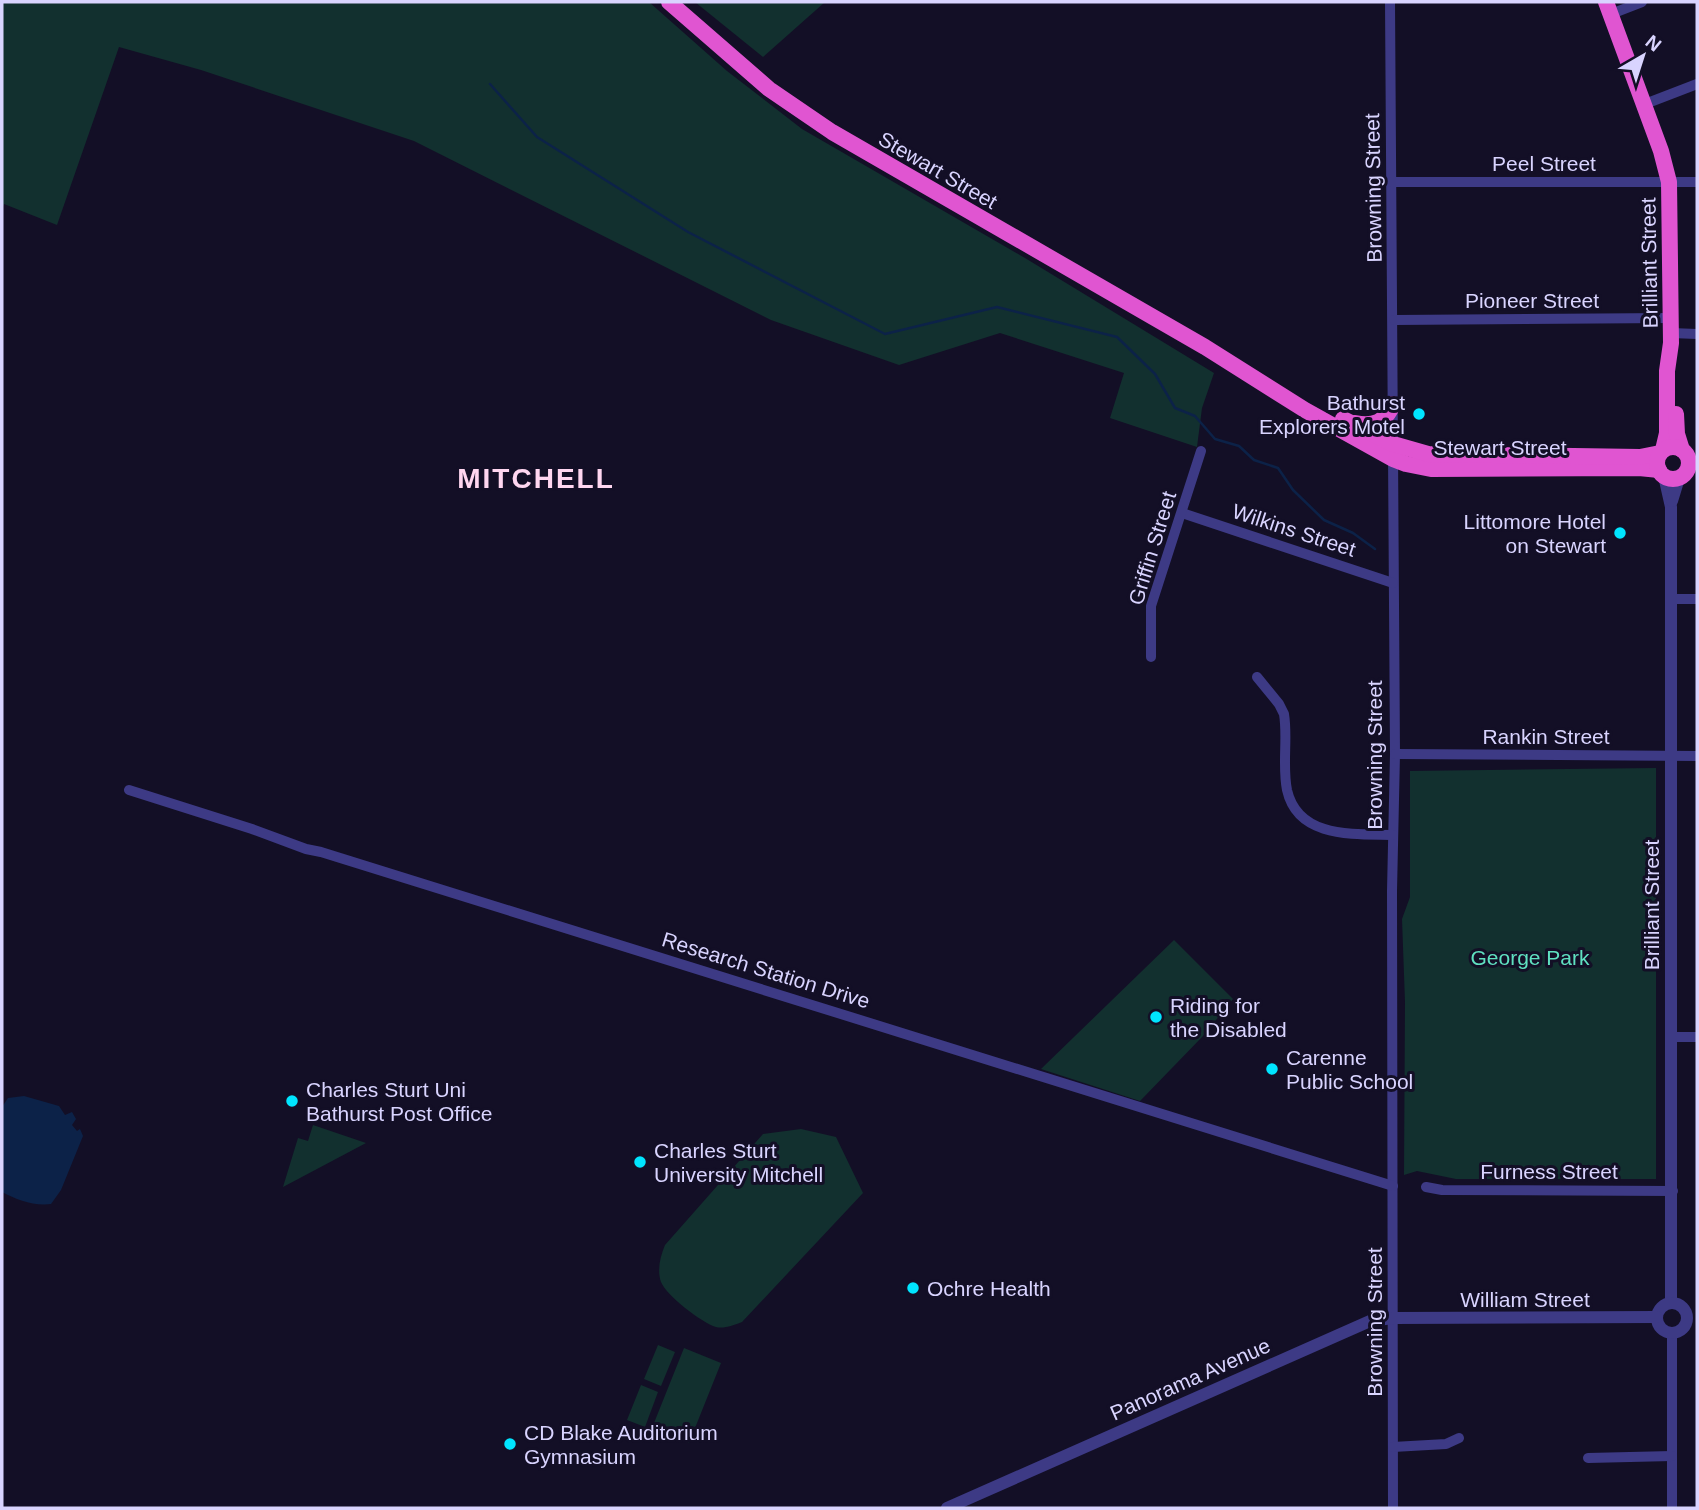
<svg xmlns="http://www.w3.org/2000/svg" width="1699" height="1510" font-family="Arial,sans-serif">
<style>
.green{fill:#12302f}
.water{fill:#0c2248}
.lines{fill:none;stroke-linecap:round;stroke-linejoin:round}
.stream{stroke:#0c2248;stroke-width:2.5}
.minor{stroke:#3d3a85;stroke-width:10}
.tertiary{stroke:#3d3a85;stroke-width:12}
.trunk{stroke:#e055d1;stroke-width:16}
.poi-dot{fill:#00e5ff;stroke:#130f26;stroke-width:2.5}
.labels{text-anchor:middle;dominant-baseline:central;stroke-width:6;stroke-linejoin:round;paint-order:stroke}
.street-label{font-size:21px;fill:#d9d4ff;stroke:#130f26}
.poi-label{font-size:21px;fill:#d9d4ff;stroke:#130f26;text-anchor:start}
.park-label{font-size:21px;fill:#5fe0c0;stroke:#130f26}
.district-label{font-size:28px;font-weight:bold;letter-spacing:2px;fill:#ffd6f0;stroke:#130f26}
</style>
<rect width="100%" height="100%" fill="#130f26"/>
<g class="green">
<path d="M2,2H649L727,71L802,129L1025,258L1214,373L1202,408L1197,447L1110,418L1124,373L1000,333L899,365L771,320L414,141L201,70L119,47L57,225L4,204L2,209Z"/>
<path d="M695,2H825L763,57Z"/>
<path d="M1656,768V1179H1456L1417,1171L1404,1175L1405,1002L1402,919L1410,897V771Z"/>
<path d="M1174,940L1233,999L1203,1036L1140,1101L1041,1069Z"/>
<path d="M313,1125L366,1143L283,1187L298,1138L308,1141Z"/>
<path d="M801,1129L836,1137L863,1193L742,1322C734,1325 724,1329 716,1327C702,1323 666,1295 661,1282C657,1270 660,1257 665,1245L763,1134Z"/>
<path d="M658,1345L675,1352L661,1386L644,1379Z"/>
<path d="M684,1348L721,1363L689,1443L652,1428Z"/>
<path d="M641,1385L658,1392L645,1427L627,1420Z"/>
</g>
<path class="water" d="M24,1096L59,1106L65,1115L72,1112L76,1119L72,1125L77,1131L80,1129L83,1136L61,1190L51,1204C33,1206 17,1200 2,1192V1107L8,1098Z"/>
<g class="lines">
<path class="stream" d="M490,84L537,137L688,232L885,334L997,307L1117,337L1155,374L1175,408L1195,416L1215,439L1239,446L1254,460L1278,468L1293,490L1324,520L1353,533L1375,549"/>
<g class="minor">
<path d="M1390,2L1395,754L1392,891L1393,1508"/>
<path d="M1611,14L1642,2"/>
<path d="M1645,104L1697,84"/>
<path d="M1391,182H1697"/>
<path d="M1394,320L1670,318"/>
<path d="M1671,333L1697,334"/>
<path d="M1182,513L1393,583"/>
<path d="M1672,599H1697"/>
<path d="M1151,657V606L1201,451"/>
<path d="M1257,677L1279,704L1284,714C1288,738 1282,765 1287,790C1298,839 1355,834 1393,835"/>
<path d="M1395,754L1697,756"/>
<path d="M129,790L252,829L306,849L321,852L1393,1186"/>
<path d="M1673,1037H1697"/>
<path d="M1426,1187L1442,1190L1673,1191"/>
<path d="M1672,1333V1508"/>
<path d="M1393,1447L1446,1444L1459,1438"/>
<path d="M1588,1458L1672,1456"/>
</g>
<g class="tertiary">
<path d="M1664,476L1671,507V1303"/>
<path d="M1672,501L1679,478"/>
<circle cx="1672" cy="1318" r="15"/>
<path d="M947,1508L1370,1321L1393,1318L1657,1317"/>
</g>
<g class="trunk">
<path d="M669,2L769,89L832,132L1205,347L1305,410L1393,459L1406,464L1431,469L1639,468L1659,470"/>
<path d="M1606,2L1661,151L1669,182L1671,343L1667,371V433L1663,450"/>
<path d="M1676,414L1677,434L1682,450"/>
<path d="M1343,419L1393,444L1428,454L1640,457L1660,453"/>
<path d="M1355,423C1373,427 1386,422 1393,404"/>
<circle cx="1673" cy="463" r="16"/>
</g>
</g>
<g class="poi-dot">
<circle cx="1419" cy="414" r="7"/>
<circle cx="1620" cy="533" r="7"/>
<circle cx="1156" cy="1017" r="7"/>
<circle cx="1272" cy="1069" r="7"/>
<circle cx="292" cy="1101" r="7"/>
<circle cx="640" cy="1162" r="7"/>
<circle cx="913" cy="1288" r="7"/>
<circle cx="510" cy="1444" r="7"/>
</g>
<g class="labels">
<g class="street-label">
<text x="1544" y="163">Peel Street</text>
<text transform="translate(938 170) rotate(30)">Stewart Street</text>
<text transform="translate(1373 188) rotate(-91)">Browning Street</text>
<text transform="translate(1649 263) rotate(-91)">Brilliant Street</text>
<text x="1532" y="300">Pioneer Street</text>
<text x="1500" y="447">Stewart Street</text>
<text transform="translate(1294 530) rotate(18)">Wilkins Street</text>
<text transform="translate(1152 548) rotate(-73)">Griffin Street</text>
<text x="1546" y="736">Rankin Street</text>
<text transform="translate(1374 755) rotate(-90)">Browning Street</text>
<text transform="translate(1651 905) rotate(-90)">Brilliant Street</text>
<text transform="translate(766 970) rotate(17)">Research Station Drive</text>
<text x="1549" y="1171">Furness Street</text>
<text x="1525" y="1299">William Street</text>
<text transform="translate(1374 1322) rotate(-90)">Browning Street</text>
<text transform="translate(1190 1379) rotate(-24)">Panorama Avenue</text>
</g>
<g class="poi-label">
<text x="1405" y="402" text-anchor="end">Bathurst<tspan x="1405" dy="24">Explorers Motel</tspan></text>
<text x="1606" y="521" text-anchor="end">Littomore Hotel<tspan x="1606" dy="24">on Stewart</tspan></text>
<text x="1170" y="1005">Riding for<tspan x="1170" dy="24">the Disabled</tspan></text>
<text x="1286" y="1057">Carenne<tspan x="1286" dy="24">Public School</tspan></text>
<text x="306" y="1089">Charles Sturt Uni<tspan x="306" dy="24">Bathurst Post Office</tspan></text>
<text x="654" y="1150">Charles Sturt<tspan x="654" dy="24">University Mitchell</tspan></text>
<text x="927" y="1288">Ochre Health</text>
<text x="524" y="1432">CD Blake Auditorium<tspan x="524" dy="24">Gymnasium</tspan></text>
</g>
<g class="park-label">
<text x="1530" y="957">George Park</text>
</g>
<g class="district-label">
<text x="536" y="478">MITCHELL</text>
</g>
</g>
<rect width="1699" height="1510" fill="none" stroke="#d9d4ff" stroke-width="7"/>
<g transform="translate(1643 56) rotate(39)" stroke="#130f26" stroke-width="5" paint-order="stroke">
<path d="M0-5L12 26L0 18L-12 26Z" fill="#d9d4ff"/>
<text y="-10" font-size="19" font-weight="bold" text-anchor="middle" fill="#d9d4ff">N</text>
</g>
</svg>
